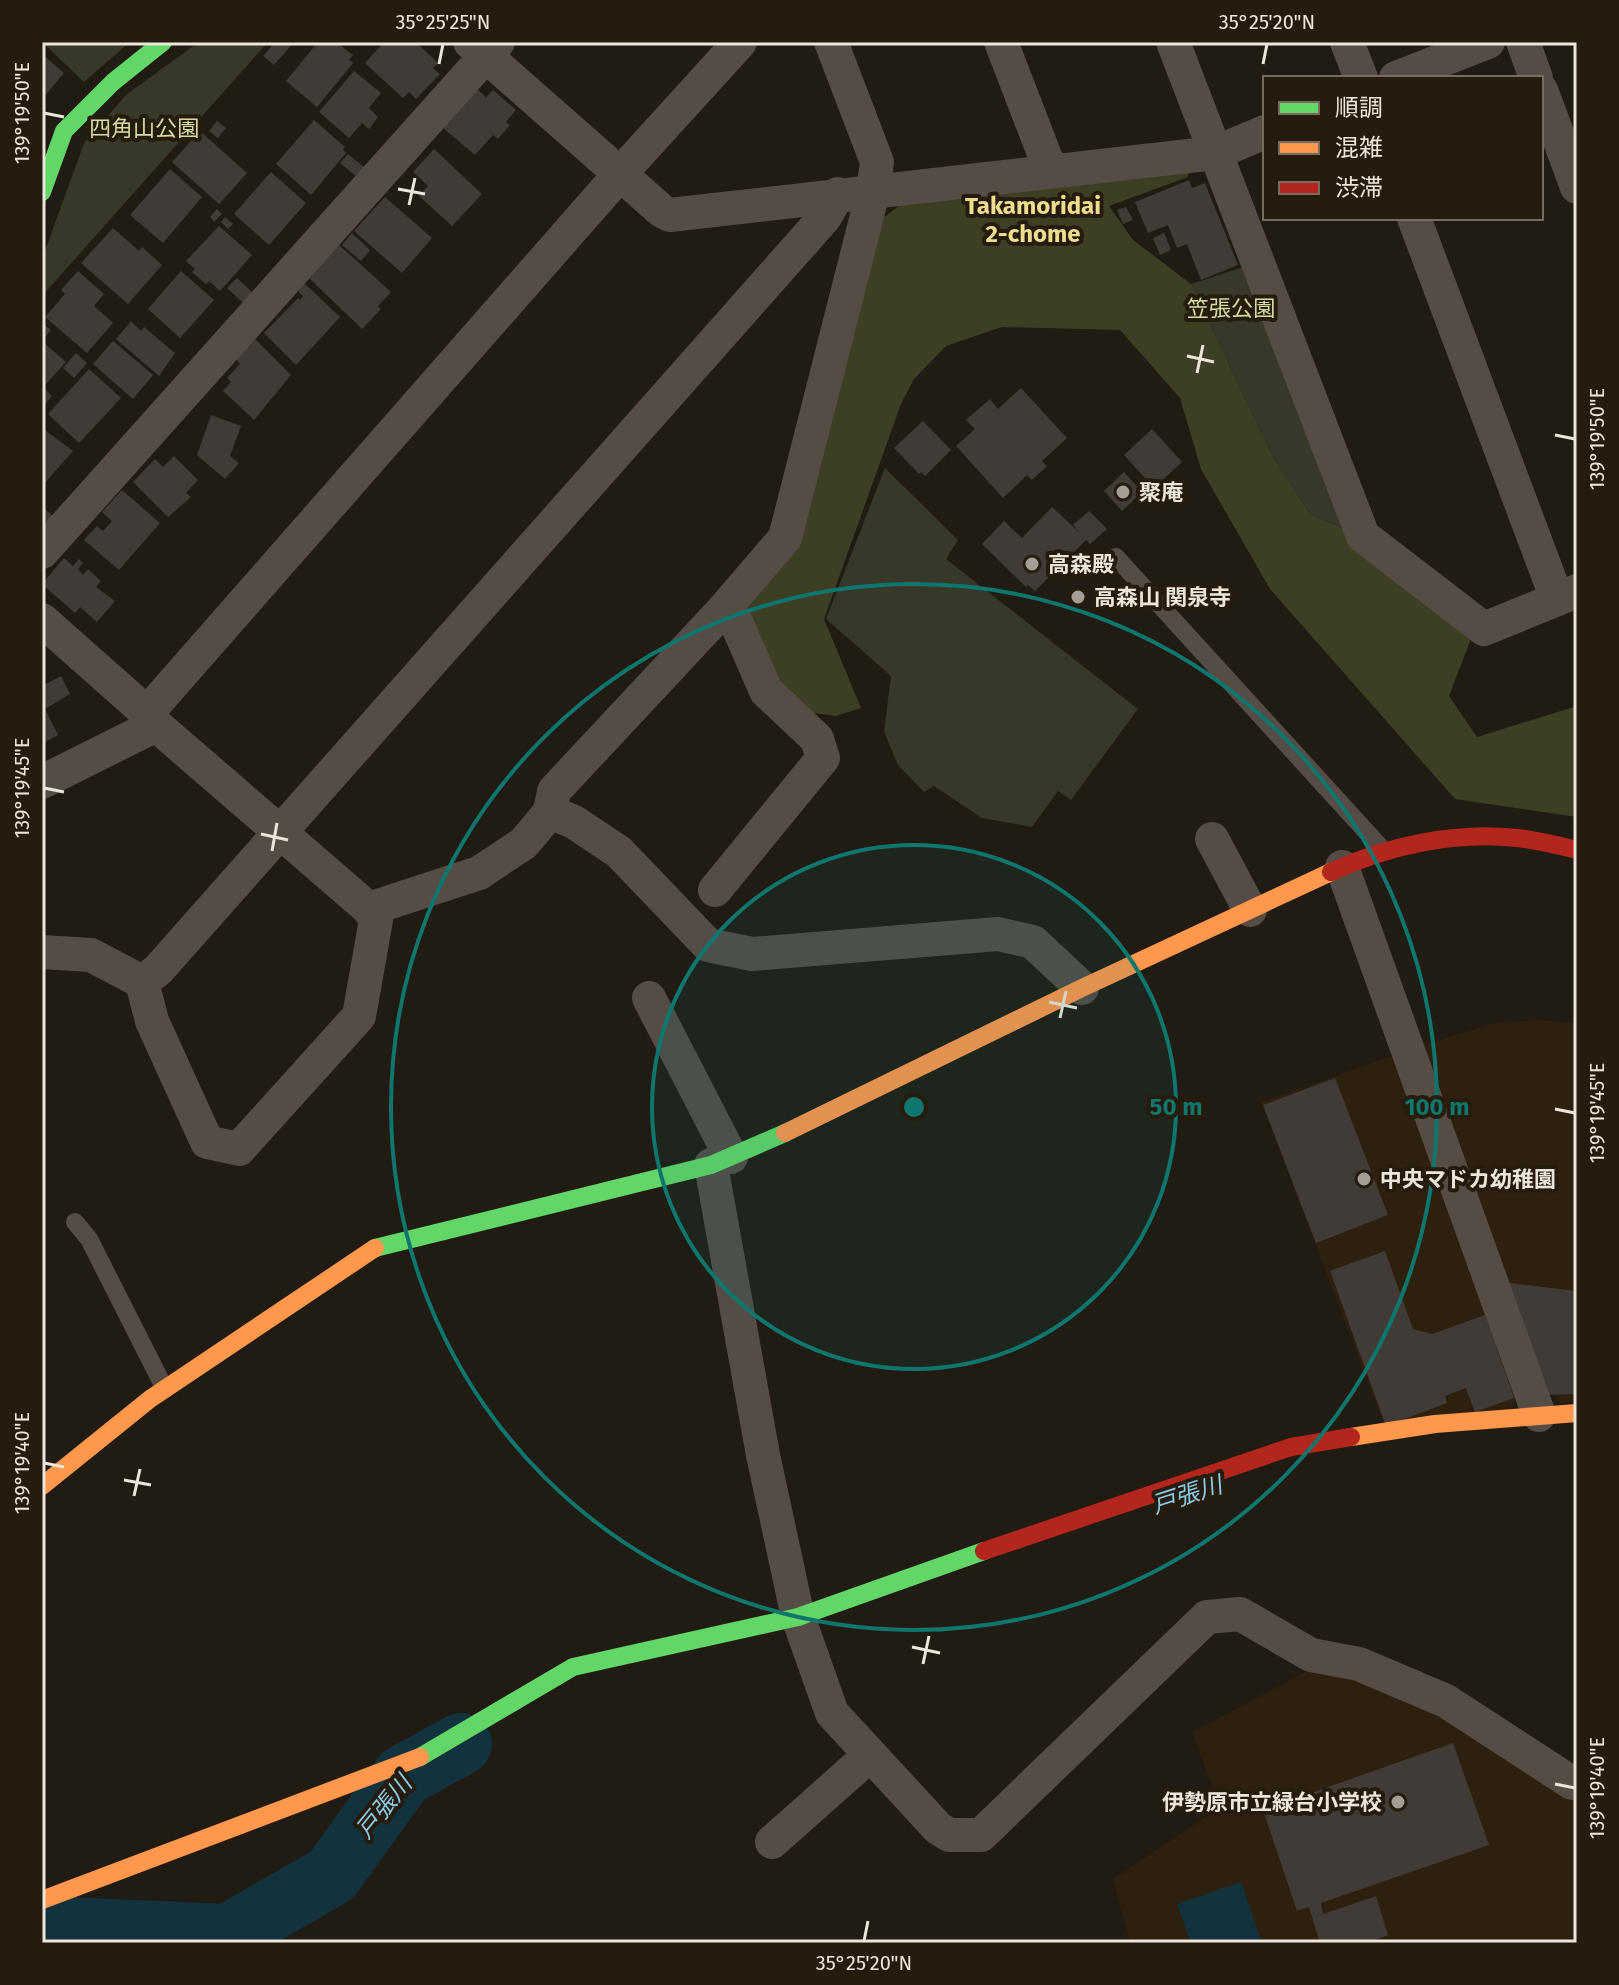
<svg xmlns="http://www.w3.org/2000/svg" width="1619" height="1985" font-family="'Fira Sans','Noto Sans JP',sans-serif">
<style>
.built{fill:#2e200e}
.green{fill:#363829}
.forest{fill:#3d3f24}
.water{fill:#12323d}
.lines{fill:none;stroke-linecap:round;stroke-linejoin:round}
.river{stroke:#12323d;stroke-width:62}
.building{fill:#413b38}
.lane{stroke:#554c46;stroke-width:18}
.street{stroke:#554c46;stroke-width:34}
.fast{stroke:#63d668;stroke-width:18}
.slow{stroke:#ff974d;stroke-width:18}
.jam{stroke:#b3261e;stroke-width:18}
.ticks{fill:none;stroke:#ece5db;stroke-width:3}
.ring{fill:none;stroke:#0f766e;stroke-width:4}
.poi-dot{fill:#a59e95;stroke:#261c0d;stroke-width:3}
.labels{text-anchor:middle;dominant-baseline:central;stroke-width:8;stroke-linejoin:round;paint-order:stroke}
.park-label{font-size:22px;fill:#d4dca2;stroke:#261c0d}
.poi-label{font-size:22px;font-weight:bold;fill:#ece5db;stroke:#261c0d;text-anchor:start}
.neighbourhood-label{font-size:24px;font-weight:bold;fill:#eedd8f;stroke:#261c0d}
.water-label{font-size:24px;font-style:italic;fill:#8bcbe8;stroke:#261c0d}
.centre{fill:#0f766e;stroke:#261c0d;stroke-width:4}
.ring-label{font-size:24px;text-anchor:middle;font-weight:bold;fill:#0f766e;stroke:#261c0d;stroke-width:8;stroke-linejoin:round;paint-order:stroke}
.neatline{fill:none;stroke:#ece5db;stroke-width:3}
.ticks-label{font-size:20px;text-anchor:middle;fill:#ece5db}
</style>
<rect width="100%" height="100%" fill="#201b13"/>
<g class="built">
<path d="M1541,1020L1577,1023V1402L1558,1403L1414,1048L1498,1022Z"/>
<path d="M1392,1056L1521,1394L1510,1409L1386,1429L1261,1102Z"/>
<path d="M1332,1658L1458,1715L1577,1794V1943H1130L1113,1879L1220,1807L1192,1732Z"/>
</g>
<g class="green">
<path d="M42,42H130L84,82Z"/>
<path d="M199,42H268L42,296V259L84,143L127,94Z"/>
<path d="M1243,267L1351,532L1310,514L1273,457L1191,284Z"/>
<path d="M885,468L958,540L946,559L1138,709L1071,800L1058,791L1032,827L982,818L934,786L924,792L898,765L884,732L891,676L826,619Z"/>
</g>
<path class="forest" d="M1189,171L1188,177L1109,206L1133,240L1191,284L1273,457L1310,514L1351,532L1474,631L1449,696L1477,737L1577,706V817L1455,799L1270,589L1201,469L1180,398L1120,330L1002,327L946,346L914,379L901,404L824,619L861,708L836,716L799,711L729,619L792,543L882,219L904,202Z"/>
<path class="water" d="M1241,1882L1262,1943H1191L1177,1904Z"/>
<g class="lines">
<path class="river" d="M42,1927L228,1935L332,1875L403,1776L461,1744"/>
</g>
<g class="building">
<path d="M275,42H294L274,65L263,56Z"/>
<path d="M318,42H336L353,55L349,60L353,63L317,107L286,81Z"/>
<path d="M384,42H416L438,63L433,68L440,74L416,99L409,92L403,98L365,63Z"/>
<path d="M42,54L64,73L42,99Z"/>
<path d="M354,71L381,93L369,108L378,117L369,129L362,123L349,138L319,112Z"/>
<path d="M476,88L486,97L493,90L516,110L506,122L510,125L498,139L493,135L475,155L443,128Z"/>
<path d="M314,120L345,147L343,150L346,153L311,195L276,164Z"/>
<path d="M217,121L226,128L218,138L209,131Z"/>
<path d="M200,131L247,173L219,204L172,162Z"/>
<path d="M434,149L482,194L452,226L419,196L428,186L413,172Z"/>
<path d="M348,154L365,168L357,177L340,163Z"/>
<path d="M170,169L202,197L163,243L130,215Z"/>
<path d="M271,172L306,203L269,245L234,214Z"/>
<path d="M1189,180L1192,188L1205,183L1238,265L1201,280L1187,244L1177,248L1168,225L1148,233L1135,202Z"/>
<path d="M385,197L432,238L402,273L354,231Z"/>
<path d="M1126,207L1133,220L1123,224L1117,210Z"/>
<path d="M217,209L222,214L214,222L210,217Z"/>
<path d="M225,217L233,224L228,229L221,222Z"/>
<path d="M219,226L252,255L220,291L209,281L206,284L192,272L195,269L186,261Z"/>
<path d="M113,228L139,251L142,247L162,265L128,304L81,263Z"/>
<path d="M352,233L370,250L361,261L342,245Z"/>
<path d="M1164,233L1171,250L1160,255L1153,238Z"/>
<path d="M338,244L391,292L378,306L381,309L362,329L308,277Z"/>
<path d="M78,271L104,294L94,306L113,323L87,353L45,317L65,294L61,290Z"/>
<path d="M181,271L214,300L180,338L148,309Z"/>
<path d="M237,278L254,294L244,304L227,288Z"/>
<path d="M304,283L340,317L296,365L264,333L298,298L300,300L303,296L298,291Z"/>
<path d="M131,321L141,331L144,327L175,353L159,376L116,339Z"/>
<path d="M42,323L51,330L42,341Z"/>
<path d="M254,338L291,375L254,420L223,391L231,382L227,378L240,364L235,358Z"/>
<path d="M42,341L66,362L43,387L52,396L44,405L42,403Z"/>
<path d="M113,341L153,375L133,399L93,364Z"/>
<path d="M76,353L87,363L74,378L63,368Z"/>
<path d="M89,369L121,398L79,443L48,414Z"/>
<path d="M1021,388L1067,438L1042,461L1047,466L1032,480L1027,475L1003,498L956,446L975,429L966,420L990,399L998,409Z"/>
<path d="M211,415L241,426L230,456L239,463L225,479L197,455Z"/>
<path d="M923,421L951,450L925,476L921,472L919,474L894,448Z"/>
<path d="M42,428L73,451L42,486Z"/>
<path d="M1152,429L1182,462L1154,488L1124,455Z"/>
<path d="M174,456L198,480L186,493L191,497L168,517L133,482L155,459L163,467Z"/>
<path d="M1124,472L1142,492L1122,511L1104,491Z"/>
<path d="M122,490L160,523L119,570L84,540L97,526L103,531L112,521L102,512Z"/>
<path d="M1052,507L1080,533L1073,525L1089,511L1107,529L1090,544L1086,540L1035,591L1028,585L1026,587L982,544L1004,521L1022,538Z"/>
<path d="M45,509L54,517L48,524L42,520Z"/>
<path d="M64,558L73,566L79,559L83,563L78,569L83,575L88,569L101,581L96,587L115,601L97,622L80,607L75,613L42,584Z"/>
<path d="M61,676L70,694L45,709L58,735L42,744V686Z"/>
<path d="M1335,1078L1388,1215L1316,1243L1263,1105Z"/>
<path d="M1385,1251L1413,1329L1432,1334L1485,1315L1514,1398L1475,1412L1466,1388L1445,1396L1447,1403L1386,1426L1330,1271Z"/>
<path d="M1510,1283L1577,1291V1394L1542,1395L1506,1310Z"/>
<path d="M1453,1743L1489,1845L1321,1903L1323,1914L1376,1896L1388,1935L1366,1943H1320L1309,1907L1297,1911L1263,1810Z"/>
</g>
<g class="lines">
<g class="lane">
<path d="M1116,557L1384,851"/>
<path d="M75,1222L89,1239L165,1389"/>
</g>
<g class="street">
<path d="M470,42L662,211L670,215L1215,153L1265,132"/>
<path d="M1001,42L1050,169"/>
<path d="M1173,42L1363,536L1484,629L1577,591"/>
<path d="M1347,42L1361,78"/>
<path d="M1523,42L1536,78"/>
<path d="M1396,78L1488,42"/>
<path d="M1541,90L1577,187"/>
<path d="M1414,218L1557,599"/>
<path d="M42,552L498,42"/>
<path d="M42,620L147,713L156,725L369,909L376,920L359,1016L239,1149L207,1142L152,1021L142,982"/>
<path d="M147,713L620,174L740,42"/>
<path d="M42,782L156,725"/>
<path d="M550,812L554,791L724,609L785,538L873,192L877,162L831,42"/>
<path d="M1212,839L1250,910"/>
<path d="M1342,867L1539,1415"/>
<path d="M715,890L823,758L817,739L766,691L736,622L724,609"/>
<path d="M369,909L479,873L524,843L550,812L574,822L619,852L708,945L752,954L998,934L1033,942L1082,988"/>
<path d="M42,952L91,955L142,982L158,970L825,217L838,194"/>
<path d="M649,998L731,1157"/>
<path d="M711,1165L763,1455L798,1617L832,1713L938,1828L949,1835H981L1207,1617L1240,1614L1311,1655L1359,1664L1446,1701L1572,1783L1577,1782"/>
<path d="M772,1842L870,1755"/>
</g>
<g class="fast">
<path d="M42,192L64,131L113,82L163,42"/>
<path d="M375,1248L711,1165L785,1133"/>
<path d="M420,1757L573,1667L798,1617L984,1551"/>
</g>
<g class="slow">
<path d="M785,1133L1082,988L1331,872"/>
<path d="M1351,1437L1435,1424L1577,1413"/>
<path d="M42,1486L150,1399L375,1248"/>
<path d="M42,1900L420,1757"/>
</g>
<g class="jam">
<path d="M1331,872C1387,846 1455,831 1517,838C1537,840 1557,845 1577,850"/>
<path d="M984,1551L1291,1447L1351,1437"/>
</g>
</g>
<path class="ticks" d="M439,64L443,44M1263,64L1267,44M44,113L64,117M398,189L425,194M409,205L415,178M1187,356L1214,362M1197,373L1203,345M1555,435L1575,439M44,788L64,792M261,834L288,840M272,851L277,823M1049,1002L1077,1008M1060,1018L1066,991M1555,1109L1575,1113M44,1463L64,1467M124,1480L151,1485M134,1496L140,1469M912,1647L940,1653M923,1664L929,1636M1555,1784L1575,1788M864,1941L868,1921"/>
<circle cx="914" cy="1107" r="262" fill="#0f766e" fill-opacity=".12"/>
<g class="ring">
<circle cx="914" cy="1107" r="262"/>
<circle cx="914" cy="1107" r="523"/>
</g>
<g class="poi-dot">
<circle cx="1123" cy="492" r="8"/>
<circle cx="1032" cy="564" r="8"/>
<circle cx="1078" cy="597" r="8"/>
<circle cx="1364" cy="1179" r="8"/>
<circle cx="1398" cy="1802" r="8"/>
</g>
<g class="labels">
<g class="park-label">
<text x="144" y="128">四角山公園</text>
<text x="1231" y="308">笠張公園</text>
</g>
<g class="poi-label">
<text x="1139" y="492">聚庵</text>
<text x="1048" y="564">高森殿</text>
<text x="1094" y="597">高森山 関泉寺</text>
<text x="1380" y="1179">中央マドカ幼稚園</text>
<text x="1382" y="1802" text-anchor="end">伊勢原市立緑台小学校</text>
</g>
<g class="neighbourhood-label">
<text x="1033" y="206">Takamoridai<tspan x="1033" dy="28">2-chome</tspan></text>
</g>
<g class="water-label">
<text transform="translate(1187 1495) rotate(-18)">戸張川</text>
<text transform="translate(384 1807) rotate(-51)">戸張川</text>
</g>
</g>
<circle cx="914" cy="1107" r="12" class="centre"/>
<g class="ring-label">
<text x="1176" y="1115">50 m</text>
<text x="1437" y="1115">100 m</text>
</g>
<rect width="1619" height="1985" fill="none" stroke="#261c0d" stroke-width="88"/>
<rect x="1263" y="76" width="280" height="144" fill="#261c0d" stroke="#756c5f" stroke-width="2"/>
<rect x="1279" y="102" width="40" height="12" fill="#63d668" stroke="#756c5f" stroke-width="2"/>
<text x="1335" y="116" font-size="24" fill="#ece5db">順調</text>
<rect x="1279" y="142" width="40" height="12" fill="#ff974d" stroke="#756c5f" stroke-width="2"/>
<text x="1335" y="156" font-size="24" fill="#ece5db">混雑</text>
<rect x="1279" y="182" width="40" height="12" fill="#b3261e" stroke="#756c5f" stroke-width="2"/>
<text x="1335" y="196" font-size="24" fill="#ece5db">渋滞</text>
<rect x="44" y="44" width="1531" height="1897" class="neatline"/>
<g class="ticks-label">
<text x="443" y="29">35°25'25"N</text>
<text x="1267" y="29">35°25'20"N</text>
<text transform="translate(22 113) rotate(-90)" y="7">139°19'50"E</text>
<text transform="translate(1597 439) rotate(-90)" y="7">139°19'50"E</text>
<text transform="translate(22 788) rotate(-90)" y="7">139°19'45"E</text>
<text transform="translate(1597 1113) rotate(-90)" y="7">139°19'45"E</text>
<text transform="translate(22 1463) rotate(-90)" y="7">139°19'40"E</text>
<text transform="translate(1597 1788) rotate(-90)" y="7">139°19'40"E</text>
<text x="864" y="1970">35°25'20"N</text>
</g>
</svg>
